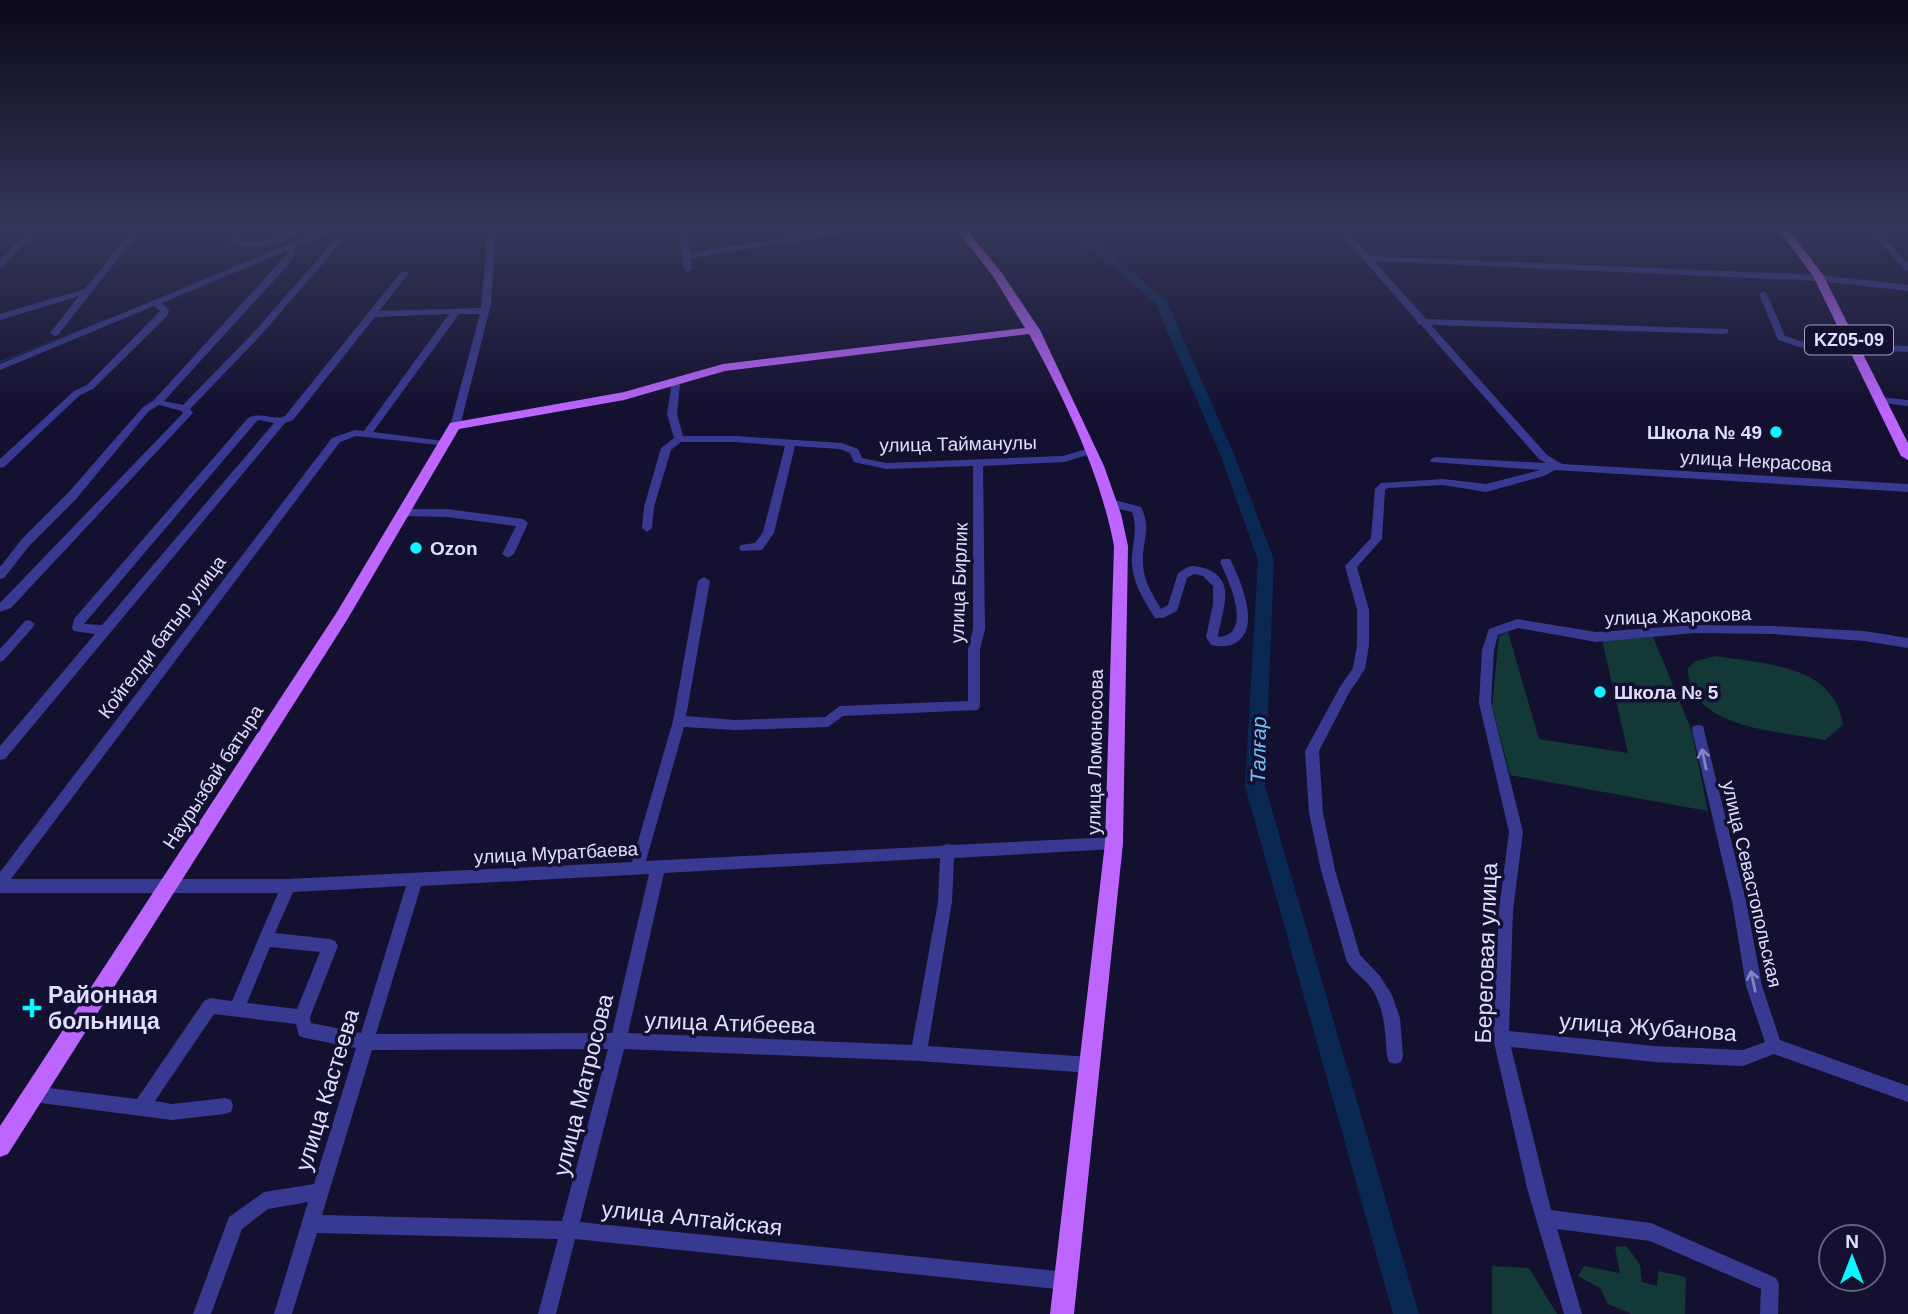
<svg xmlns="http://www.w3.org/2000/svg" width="1908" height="1314" font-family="Arial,sans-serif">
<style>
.green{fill:#133936}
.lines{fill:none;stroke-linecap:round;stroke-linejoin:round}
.stream{stroke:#092954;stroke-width:2}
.river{fill:#092954;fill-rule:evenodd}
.minor{fill:#383a91;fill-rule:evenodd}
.major{fill:#bc65ff;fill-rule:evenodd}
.oneway{stroke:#8484c2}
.poi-dot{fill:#0af5ff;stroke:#14102f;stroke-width:2.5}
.labels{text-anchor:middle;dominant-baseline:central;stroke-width:7;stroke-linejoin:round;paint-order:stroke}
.shield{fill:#14102f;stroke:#a3a0c1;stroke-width:2}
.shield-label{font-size:18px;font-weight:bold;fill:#e0deff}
.poi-label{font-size:19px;font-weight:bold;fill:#e0deff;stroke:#14102f;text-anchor:start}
.street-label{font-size:19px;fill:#e0deff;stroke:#14102f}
.water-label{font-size:21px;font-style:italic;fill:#6cc3ff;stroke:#14102f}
.near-street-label{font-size:23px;fill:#e0deff;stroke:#14102f}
.near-poi-label{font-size:23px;font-weight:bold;fill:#e0deff;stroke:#14102f;text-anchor:start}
</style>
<rect width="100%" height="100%" fill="#14102f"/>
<g class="green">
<path d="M1508,632L1539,739L1628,753L1602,640L1653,637L1691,729L1708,811L1510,775L1492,706L1499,636Z"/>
<path d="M1715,656C1763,664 1835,664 1843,725L1825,740C1781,731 1687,729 1688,668L1696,661Z"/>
<path d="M1626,1246L1640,1264L1642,1282L1657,1286L1658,1271L1686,1277L1685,1314H1632L1608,1304L1600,1288L1578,1276L1584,1266L1620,1273L1615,1247Z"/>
<path d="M1492,1266L1529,1268L1557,1314H1492Z"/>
</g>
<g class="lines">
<g class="stream">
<path d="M220,273L325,229"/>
<path d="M0,362L114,317"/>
</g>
<path class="river" d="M1065,229H1078L1166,300L1234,454L1274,560L1265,786L1419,1314H1393L1245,786L1258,560L1220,454L1155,302Z"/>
<g class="minor">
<path d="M29,229H37L3,267L0,268V260Z"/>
<path d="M133,229H141L58,335L55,336L50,333L79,296L0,320V314L85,289Z"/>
<path d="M237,229H245L239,241C264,247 284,227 308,229C287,243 256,252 231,244L230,242Z"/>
<path d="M326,229H336L293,248L296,253L287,266L164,401L183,405L255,331L337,237L344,239L261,335L190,409L193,413L191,415L11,608L0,612V603L183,413L182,411L159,405L149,411L76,499L30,545L4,578L0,579V567L22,539L68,493L143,407L154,400L288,253L286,251L162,303L169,310L167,316L93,389L80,395L4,467L0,468V459L74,391L87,385L160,311L154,306L0,370V364Z"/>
<path d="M488,229H496L491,304L460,426L455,429L450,426L480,314H459L373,432L444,441L448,442V446L356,436L340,442L11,879H288L632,862L673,721L698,581L704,577L710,581L686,716L735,720L825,717L840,706L968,701V649L973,629V466L886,469L854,462L850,453L840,449L795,446L774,533L762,550L741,551L739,548L741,545L755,543L763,532L785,446L735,442H681L671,450L654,507L652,528L647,532L642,528L644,507L661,448L674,438L667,414L672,382H678L680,384L677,414L683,436H735L842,443L858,449L862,458L886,463L1063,456L1090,448L1094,449V453L1064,462L983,466L985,629L980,649V706L978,710L843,716L828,727L735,730L684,727L646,861L942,846L947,844L951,845L1114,837L1119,839L1121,843L1119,847L1114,849L954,858L952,902L928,1046L1091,1057L1097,1059L1099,1065L1097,1071L1091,1073L919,1061L624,1049L580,1222L1066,1272L1072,1275L1075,1281L1072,1287L1066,1290L575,1239L556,1314H538L558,1239L317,1233L292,1314H274L308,1202L268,1209L242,1229L211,1314H193L229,1217L264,1192L314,1184L356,1048L305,1038L299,1036L296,1024L214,1014L155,1101L172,1104L225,1098L231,1100L233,1106L231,1112L225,1114L172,1120L33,1102L27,1100L25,1094L27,1088L33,1086L137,1099L204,1001L210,998L232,1001L278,893H0V872L332,438L355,430L364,431L449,314L375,317L293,420L285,423L5,759L0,760V746L95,634L74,631L72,628L74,619L248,418C261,411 273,421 285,416L402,271L409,273L379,311L481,308ZM259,420L274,423L102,625L84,624L256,422ZM940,858L938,902L912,1045L628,1033L664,873ZM649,874L612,1033L376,1034L421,886ZM406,886L361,1033L311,1023L310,1017L338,946L335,941L330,939L275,933L293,892ZM270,947L320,952L297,1009L247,1003ZM608,1049L562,1221L322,1215L372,1050Z"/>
<path d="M678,229H689L686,231L690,253L842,229H859L855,231L691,258L692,269L688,272L684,269Z"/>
<path d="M1337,229H1345L1369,256L1820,275L1908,285V291L1820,281L1374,261L1426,319L1728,329V333L1725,334L1431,325L1547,455L1562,464L1908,484V492L1555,470L1544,476L1486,492L1443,485L1388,488L1385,490L1382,539L1357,567L1369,610V645L1365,669L1349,693L1319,751L1323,813L1335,870L1360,955L1380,976L1392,995L1400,1018L1403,1056L1401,1062L1395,1064L1389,1062L1387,1056C1385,1031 1385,1006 1369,985C1361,976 1351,970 1346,959L1321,870L1309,813L1305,751L1340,687L1353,668L1357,645V610L1345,566L1371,538L1375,489L1381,483L1443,479L1486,484L1540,470L1431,462L1430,460L1435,457L1546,463L1539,459L1421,325L1418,324L1417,321Z"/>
<path d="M1868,229H1876L1908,263V271L1905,270Z"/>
<path d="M1890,229H1908V233Z"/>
<path d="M1763,291L1767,294L1785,336L1804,342L1908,346V352L1803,348L1778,340L1759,294Z"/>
<path d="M1879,397L1908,400V406L1876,402L1874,400Z"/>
<path d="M1111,499L1141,507C1152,529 1142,540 1143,562C1143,580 1152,594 1161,609L1168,605L1178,573C1190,566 1190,564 1204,568C1239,579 1221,612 1218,637C1254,635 1229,581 1220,562L1222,559H1230C1240,579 1261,626 1237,642C1230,647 1220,647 1211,645L1206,637L1213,604V586L1203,576L1194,574L1187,578L1177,611L1163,618H1155C1143,599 1130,579 1132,556C1133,540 1138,529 1132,512L1107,506L1106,503Z"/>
<path d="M403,509H447L523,519L528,523L514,554L508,558L502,554L516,526L447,517L399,516L398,513L399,510Z"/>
<path d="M1517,619L1596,632L1695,625L1773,626L1864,631L1908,638V648L1864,641L1773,634L1695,633L1596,642L1518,628L1498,635L1494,650L1491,703L1523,832L1513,910L1509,1031L1654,1046L1743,1050L1765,1042L1746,986L1732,901L1692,730L1693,726L1698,725L1703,726L1704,730L1746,901L1762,986L1780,1040L1908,1086V1102L1774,1054L1743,1066L1654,1062L1511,1047L1551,1210L1651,1223L1776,1278L1779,1284L1778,1314H1760L1761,1289L1650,1241L1557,1229L1582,1314H1564L1527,1188L1493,1038L1499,910L1509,832L1479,703L1482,650L1489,629Z"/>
<path d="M29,620L35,624L33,627L4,660L0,662V649L25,621Z"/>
</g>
<g class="major">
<path d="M956,229H966L1001,272L1040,330L1104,466L1121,514L1128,546L1123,843L1074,1314H1050L1105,843L1114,546C1100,472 1065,400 1029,334L725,371L624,400L459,429L347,620L8,1154L0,1157V1126L337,612L450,423L624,392L723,364L1025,328L993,276Z"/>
<path d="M1778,229H1788L1823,275L1908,443V460L1901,456L1813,276Z"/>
</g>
</g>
<defs><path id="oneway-shaft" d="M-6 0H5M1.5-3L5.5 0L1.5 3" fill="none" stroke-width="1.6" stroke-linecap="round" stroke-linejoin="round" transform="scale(1.75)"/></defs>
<g class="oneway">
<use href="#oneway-shaft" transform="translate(1704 759) rotate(-102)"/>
<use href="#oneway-shaft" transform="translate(1753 981) rotate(-102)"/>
</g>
<linearGradient id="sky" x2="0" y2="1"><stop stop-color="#0b091a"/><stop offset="0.55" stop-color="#343758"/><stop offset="1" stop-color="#343758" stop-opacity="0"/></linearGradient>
<rect width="1908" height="413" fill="url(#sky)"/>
<g class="poi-dot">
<circle cx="1776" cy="432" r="7"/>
<circle cx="416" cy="548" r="7"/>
<circle cx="1600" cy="692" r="7"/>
<path d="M28.5 997.5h7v7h7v7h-7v7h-7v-7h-7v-7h7z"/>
</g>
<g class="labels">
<rect class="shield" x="1805" y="325.5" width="88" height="29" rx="5"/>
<g class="shield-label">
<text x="1849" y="340">KZ05-09</text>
</g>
<g class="poi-label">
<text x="1762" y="432" text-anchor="end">Школа № 49</text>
<text x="430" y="548">Ozon</text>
<text x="1614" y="692">Школа № 5</text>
</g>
<g class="street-label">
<text transform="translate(958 444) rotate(-1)">улица Тайманулы</text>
<text transform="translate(1756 461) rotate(3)">улица Некрасова</text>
<text transform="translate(959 583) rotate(-88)">улица Бирлик</text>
<text transform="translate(1678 616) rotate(-2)">улица Жарокова</text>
<text transform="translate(162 637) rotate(-53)">Койгелди батыр улица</text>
<text transform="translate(1095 752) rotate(-89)">улица Ломоносова</text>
<text transform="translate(213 777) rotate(-57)">Наурызбай батыра</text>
<text transform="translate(556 853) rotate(-3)">улица Муратбаева</text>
<text transform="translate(1752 884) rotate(77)">улица Севастопольская</text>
</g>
<g class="water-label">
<text transform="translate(1258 750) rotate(-89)">Талғар</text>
</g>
<g class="near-street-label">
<text transform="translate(1486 953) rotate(-88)">Береговая улица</text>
<text transform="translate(730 1023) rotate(2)">улица Атибеева</text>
<text transform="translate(1648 1027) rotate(4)">улица Жубанова</text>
<text transform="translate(583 1085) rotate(-76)">улица Матросова</text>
<text transform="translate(327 1090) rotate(-73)">улица Кастеева</text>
<text transform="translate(692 1218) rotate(6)">улица Алтайская</text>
</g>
<g class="near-poi-label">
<text x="48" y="995">Районная<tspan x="48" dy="26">больница</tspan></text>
</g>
</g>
<g transform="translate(1852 1258)"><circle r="33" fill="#14102f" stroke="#666282" stroke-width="2"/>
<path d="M0-5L12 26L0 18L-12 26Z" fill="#0af5ff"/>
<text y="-10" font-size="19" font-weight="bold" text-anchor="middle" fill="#e0deff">N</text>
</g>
</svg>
